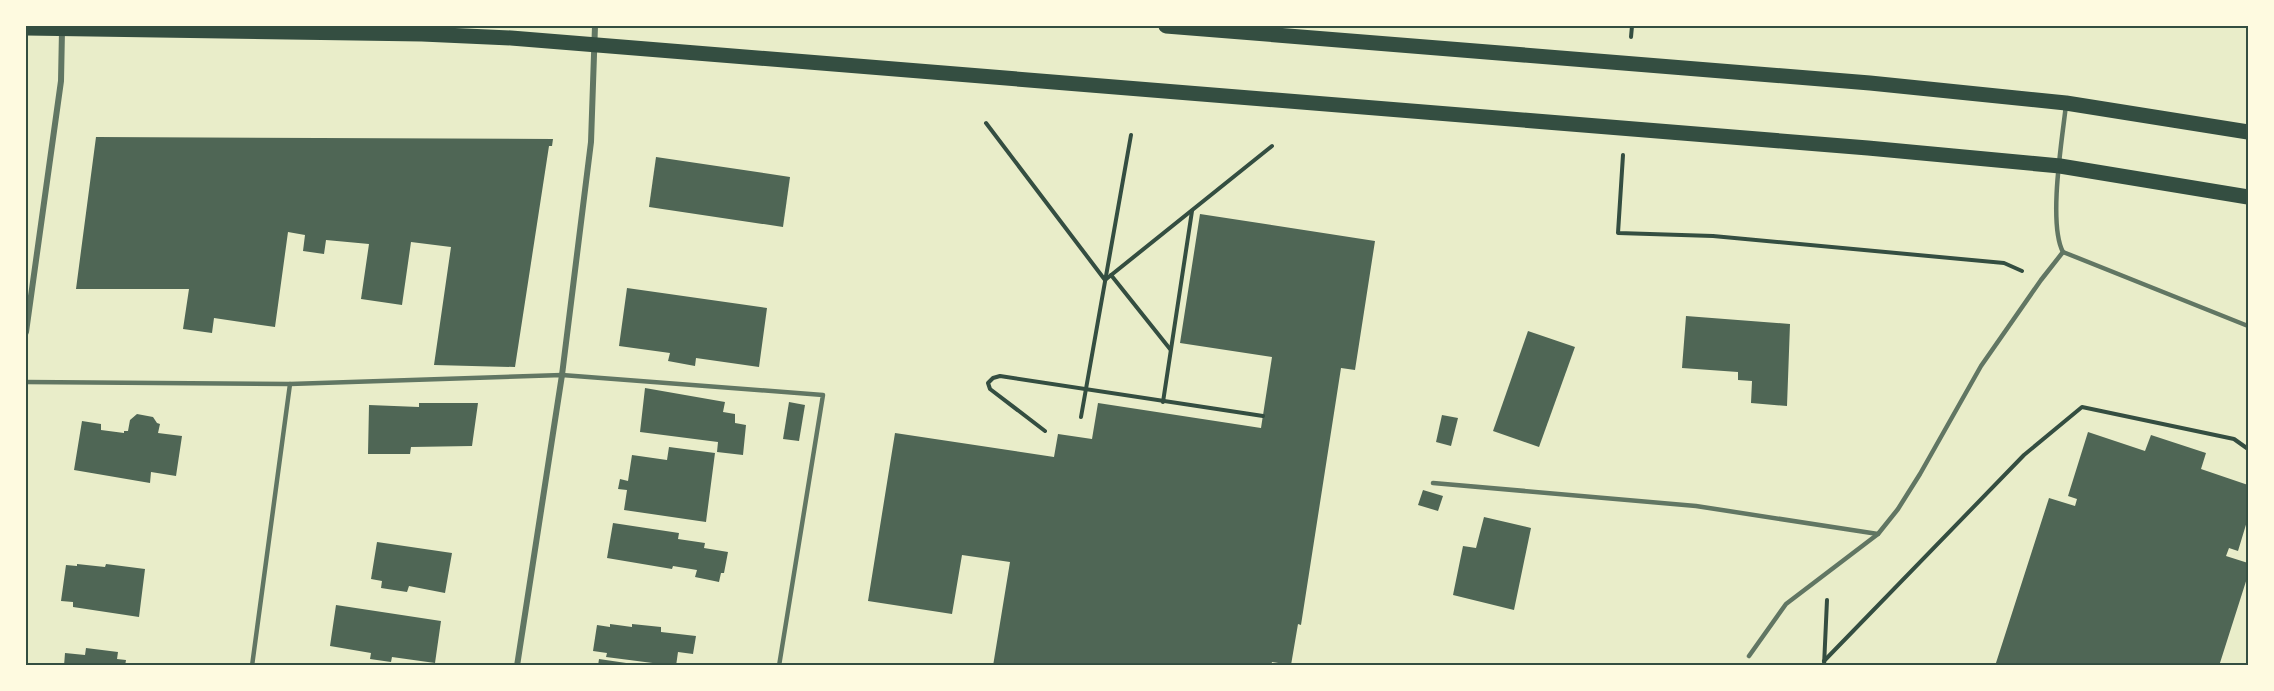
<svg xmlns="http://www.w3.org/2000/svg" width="2274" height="691" font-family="'Source Sans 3',sans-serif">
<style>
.building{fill:#4f6655}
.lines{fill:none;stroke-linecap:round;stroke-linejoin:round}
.path{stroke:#344e41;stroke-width:4}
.service{stroke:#617663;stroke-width:4.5}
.minor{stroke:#617663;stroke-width:6}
.primary{stroke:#344e41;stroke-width:15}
.neatline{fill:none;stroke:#344e41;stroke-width:2}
</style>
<rect width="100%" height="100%" fill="#e9edc9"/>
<g class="building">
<path d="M96,137L553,139L552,146H549L515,367L434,365L451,247L411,242L402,305L361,299L369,244L326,240L324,254L303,251L305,235L288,232L275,327L214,318L212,333L183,329L189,289H76Z"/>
<path d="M656,157L790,177L783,227L649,207Z"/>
<path d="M1200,214L1375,241L1355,370L1341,368L1301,625L1298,624L1291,665L1272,662L1271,666H993L1010,562L962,555L952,614L868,601L895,433L1054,457L1058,434L1092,439L1098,403L1261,428L1272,357L1180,343Z"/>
<path d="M627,288L767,308L759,367L696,358L695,366L668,361L670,353L619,346Z"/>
<path d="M1686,316L1790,324L1787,406L1751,403L1752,381L1738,380V372L1682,368Z"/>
<path d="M1528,331L1575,347L1539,447L1493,431Z"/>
<path d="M645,388L725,402L723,412L735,414V423L746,425L743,455L717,452L718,442L640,432Z"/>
<path d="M789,402L805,405L799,441L783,439Z"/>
<path d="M419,403H478L472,446L411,447L410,454H368L369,405L419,407Z"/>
<path d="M137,414L153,417L157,423L160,424L158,433L182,436L176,476L151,472L150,483L74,470L82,421L101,424V430L124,433V431H128L130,420Z"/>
<path d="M1442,415L1458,418L1451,446L1436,442Z"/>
<path d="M2088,432L2145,451L2151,435L2206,453L2201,469L2248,485V518L2238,551L2229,548L2226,556L2248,563V575L2219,666H1995L2049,498L2075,506L2077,499L2068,496Z"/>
<path d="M669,447L715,453L706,522L624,510L627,490L618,489L620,479L628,481L632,455L667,460Z"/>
<path d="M1423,490L1443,496L1438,511L1418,505Z"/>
<path d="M1484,517L1531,528L1514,610L1453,595L1463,546L1476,548Z"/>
<path d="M613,523L679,533L678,539L705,543L704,548L728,552L724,573H721L719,582L695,577L697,570L673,566L672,569L607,558Z"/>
<path d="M377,542L452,553L445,593L409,586L407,592L381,588L382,581L371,579Z"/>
<path d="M77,564L105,567L106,564L145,569L139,617L73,607V602L61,601L66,565L77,566Z"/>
<path d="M336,605L441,621L435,663L392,657L391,662L370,659L371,653L330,646Z"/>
<path d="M610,624L632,627V624L661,627V632L696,636L693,654L678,652L676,666L606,657L607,653L593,651L597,625L610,627Z"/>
<path d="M86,648L118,652L117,659L126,660L125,666H64L65,653L85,655Z"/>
<path d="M599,659L633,664V666H598Z"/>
</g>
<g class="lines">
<g class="path">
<path d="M1631,37L1632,26"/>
<path d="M986,123L1105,280L1272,146"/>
<path d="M1623,155L1618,233L1713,236L2004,263L2022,271"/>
<path d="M1111,275L1170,349"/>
<path d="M1163,402L1192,211"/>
<path d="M1081,417L1131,135"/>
<path d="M1045,431L990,389L988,383L993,378L1000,376L1263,416"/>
<path d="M1824,661L2024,455L2082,407L2234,439L2248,449"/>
<path d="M1824,666L1827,600"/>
</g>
<g class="service">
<path d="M2066,105C2062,140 2048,224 2063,252L2248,326"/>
<path d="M26,382L290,384L562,375L823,395L779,666"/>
<path d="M1433,483L1696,506L1878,534"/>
<path d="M1749,656L1786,604L1878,534L1898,509L1920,474L1981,366L2041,280L2063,252"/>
<path d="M252,666L290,384"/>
</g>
<g class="minor">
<path d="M26,332L61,81L62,30"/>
<path d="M517,666L562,375L591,142L595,26"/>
</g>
<g class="primary">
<path d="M1166,26L1870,83L2066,103L2248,132"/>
<path d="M26,28L422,34L511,38L1868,148L2060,166L2248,197"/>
</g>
</g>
<rect width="2274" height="691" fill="none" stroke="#fefae0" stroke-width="54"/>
<rect x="27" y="27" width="2220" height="637" class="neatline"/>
</svg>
